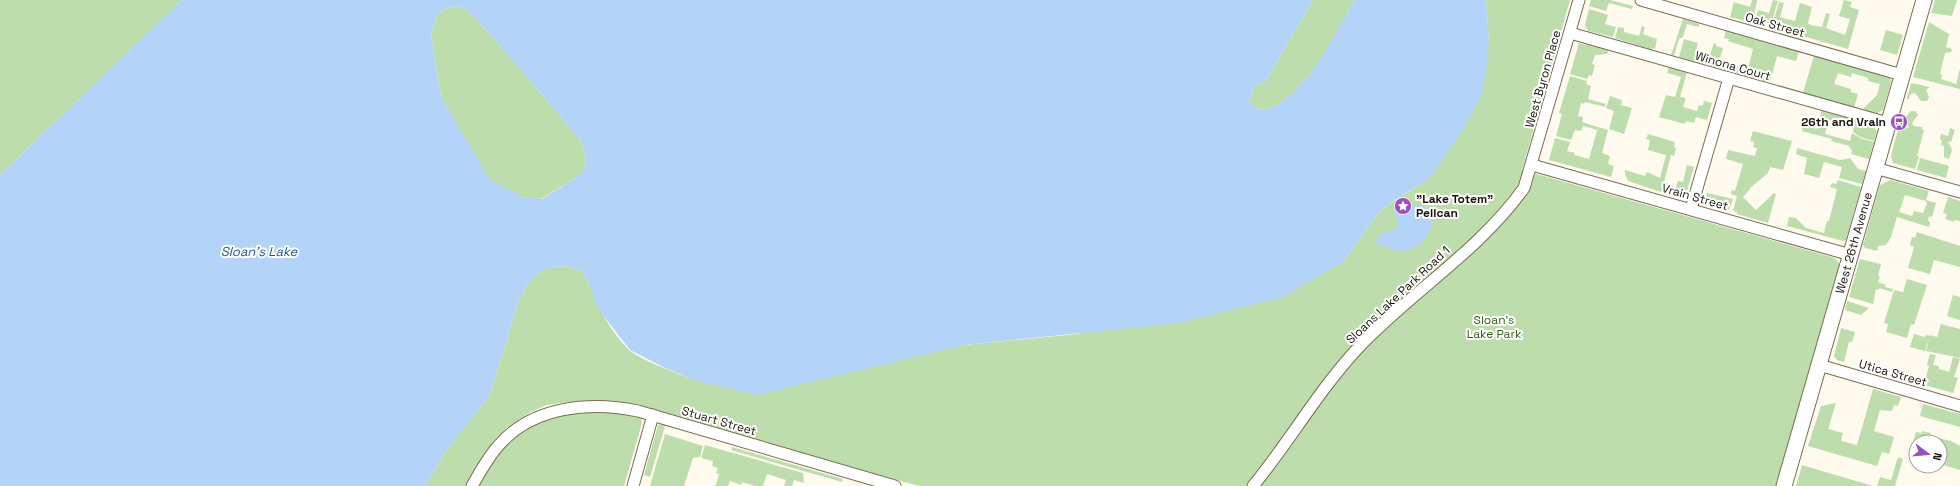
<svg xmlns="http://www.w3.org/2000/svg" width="1960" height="486" font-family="'Space Grotesk',sans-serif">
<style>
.green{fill:#beddad;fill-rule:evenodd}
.water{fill:#b3d4f8;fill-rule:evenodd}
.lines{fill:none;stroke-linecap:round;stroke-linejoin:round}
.street-casing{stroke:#796e53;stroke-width:13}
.secondary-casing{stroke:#796e53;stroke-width:17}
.street{stroke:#fff;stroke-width:11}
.secondary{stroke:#fff;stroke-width:15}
.labels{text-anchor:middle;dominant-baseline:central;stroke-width:4;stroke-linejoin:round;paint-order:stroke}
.street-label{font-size:12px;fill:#19140a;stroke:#fff}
.poi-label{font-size:12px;font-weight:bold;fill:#19140a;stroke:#fff;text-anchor:end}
.park-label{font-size:12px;fill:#355d18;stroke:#fff}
.water-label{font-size:13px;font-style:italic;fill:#225991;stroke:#fff}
</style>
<rect width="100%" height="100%" fill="#fffaee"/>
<g class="green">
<path d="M0,0H182L0,175Z"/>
<path d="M1313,0H1355C1341,23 1328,50 1312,71C1301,86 1263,129 1249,99L1256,85L1265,82Z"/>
<path d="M1486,0H1570L1522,170L1835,258L1840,265L1776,486H919L716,429L641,405L611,401L568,402L547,405L531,412L509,426L494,440L465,486H425L445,452L489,396L518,304L526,286L537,274L551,267L569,266L584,273C595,301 607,328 629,350C642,361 680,374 697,381L964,345L1077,334L1343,262L1378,213L1393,201L1429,179L1489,42Z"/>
<path d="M1591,0H1610L1633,6L1632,9L1609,3L1606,11L1589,6Z"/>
<path d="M1752,0H1757L1753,23L1730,17L1734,2L1750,7Z"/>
<path d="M1773,0L1778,1L1771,24L1755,20L1758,10L1769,13Z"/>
<path d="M1844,0L1852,2L1850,7L1859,10L1848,49L1792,33V32L1787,30V27L1773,23L1779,2L1784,3L1780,17L1795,21L1800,3L1812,7L1808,23L1810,25L1822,27L1826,13L1830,14L1826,28L1845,35L1850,19L1839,16Z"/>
<path d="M1935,0H1957L1952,16L1931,13Z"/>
<path d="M454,6L464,9L475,17L581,140L586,158L584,169L577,177L541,199L523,197L490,181L441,97L431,34L434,23L442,10Z"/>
<path d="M1589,9L1608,15L1605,24L1616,27L1613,37L1588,31L1585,25Z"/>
<path d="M1683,19L1699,24V27L1687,24L1683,37L1679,39L1674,56L1671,55Z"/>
<path d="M1929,22L1949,34L1946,47L1952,49L1951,52L1945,53L1940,74L1942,75L1941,79L1956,84L1960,69V89L1913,77Z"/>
<path d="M1642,26L1645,27L1643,34L1657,39L1655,49L1652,48V50L1615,38L1618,27L1624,28V32L1639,36Z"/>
<path d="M1726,30L1799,51L1796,61L1777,56L1770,83L1724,69L1726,63L1748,69L1753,49L1728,41L1729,39L1724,38Z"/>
<path d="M1886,30L1903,35L1897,55L1880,50Z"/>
<path d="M1684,39L1698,43L1696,50L1710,55L1714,43L1716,44V46L1723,48L1717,68L1679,57Z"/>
<path d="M1579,43L1586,45L1587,43L1609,50L1607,54L1595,55L1592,64L1595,65L1592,76L1589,75L1587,79L1570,74Z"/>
<path d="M1814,55L1890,77L1891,82L1883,110L1876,114L1862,110L1877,95L1880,84L1868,81V78L1852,73L1851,77L1838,73L1834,84L1851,89V92L1858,94L1854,108L1803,93Z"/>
<path d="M1669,67L1687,72L1680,97L1686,98L1683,107L1697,111L1698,106L1703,105L1704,101L1712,103L1707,120L1696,117L1694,123L1686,121L1685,124L1659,117L1666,95L1675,97L1681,77L1667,73Z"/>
<path d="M1570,76L1587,81L1586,84L1591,86L1588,99L1606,104L1605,107L1585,102L1584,104L1581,103L1578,116L1583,117L1582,122L1598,127L1597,130L1583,126L1581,131L1575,130L1571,140L1556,136L1562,114L1559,113Z"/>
<path d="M1911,83L1930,87L1926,90L1929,97L1927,101H1921L1915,93L1911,94L1909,99H1907Z"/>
<path d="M1610,96L1622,100L1621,105L1632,108L1624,134L1609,129L1614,111L1606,108Z"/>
<path d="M1822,110L1871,124L1877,131L1874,141L1860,137L1853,132L1854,125L1829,120L1827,123L1819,121Z"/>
<path d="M1911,111H1915L1918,115L1912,123L1914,126L1922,127V129L1924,130L1917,156L1919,157L1915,169L1893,163L1891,156L1899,126L1909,128L1905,118Z"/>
<path d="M1819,122L1827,125L1825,134L1850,141L1852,133L1860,138L1874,142L1869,159L1851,154L1852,151L1849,146L1831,141L1832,139L1802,131L1803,125L1817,129Z"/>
<path d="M1598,127L1608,130L1602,153L1610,156L1608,164L1614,166L1611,177L1549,160L1555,138L1570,142L1567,151L1575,153L1574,155L1589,159Z"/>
<path d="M1950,128L1955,130L1951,142L1948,141L1952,150L1949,159L1944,157V146L1941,145L1942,140L1940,139L1941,134L1948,136Z"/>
<path d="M1753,131L1792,141L1783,170L1770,167L1768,173L1750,188V189L1743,197L1756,210L1774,193L1776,194L1768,223L1737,214V212L1733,211L1737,196L1731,194L1732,190L1735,191L1743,164L1726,159L1728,150L1755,156L1757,148L1753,147L1754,142L1750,141Z"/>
<path d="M1648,134L1675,142L1674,147L1676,148L1674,156L1671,155L1664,182L1673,185L1670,195L1628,181L1625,174V170L1645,176L1647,172L1660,178L1666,155L1648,150L1650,140L1646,139Z"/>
<path d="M1797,148L1840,160L1850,158L1858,169L1866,171L1862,184L1839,178L1842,167L1824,162L1819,178L1804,174L1807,158L1796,154Z"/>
<path d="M1920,158L1949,166L1946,178L1917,170Z"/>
<path d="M1687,165L1694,167L1686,194L1679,197L1672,196L1678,181L1683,182Z"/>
<path d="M1838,180L1861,187L1846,240L1843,241L1787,226L1789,217L1796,218L1806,228L1824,233L1827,221H1829L1837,189L1830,187L1832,183L1836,184Z"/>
<path d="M1890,180L1929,191L1926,200L1936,203L1932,217L1929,216L1928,221L1930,222L1929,227L1897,217L1891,237L1886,245L1878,246L1877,251L1865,248L1863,245L1880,185ZM1905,195L1926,201L1927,204L1923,213L1914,211L1912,216L1899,212Z"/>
<path d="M1707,193L1733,199L1729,210L1708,204L1705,200Z"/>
<path d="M1948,197L1960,201V221L1954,220V222L1945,219L1947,214L1943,213Z"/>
<path d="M1917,232L1960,246V267L1934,260L1930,274L1908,268L1914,247L1910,245L1912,237L1915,238Z"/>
<path d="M1860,259L1881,264L1878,276L1880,277L1878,282L1886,285L1885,287L1893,289L1892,292L1879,288V290L1876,289L1873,304L1849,297Z"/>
<path d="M1907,279L1927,285L1914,325L1911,324L1907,338L1886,332L1888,324L1884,323L1894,290L1903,292Z"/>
<path d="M1953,295L1960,297V320L1947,316Z"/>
<path d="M1847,301L1869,308L1861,315L1845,310Z"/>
<path d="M1941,324L1960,329V358L1926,351L1930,335L1937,337Z"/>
<path d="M1841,328L1855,332L1852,342H1849L1844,362L1837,360L1834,356Z"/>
<path d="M1914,334L1925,337L1926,335L1930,336L1925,351L1910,347Z"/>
<path d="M1930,354L1936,355L1933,365L1939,366V369L1949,372L1953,357L1960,359L1954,377L1958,378L1953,393L1924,385L1929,366L1927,365Z"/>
<path d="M1873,389L1901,397L1898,406L1894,405L1892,411L1880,410L1874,431L1894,437L1889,454L1882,452L1877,466L1808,446L1821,406L1836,403L1828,429L1843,433L1841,441L1857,445Z"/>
<path d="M1923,404L1960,414V427L1920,416Z"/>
<path d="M578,412C593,412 629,409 641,418L642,423L624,486H478C506,438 522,423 578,412Z"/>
<path d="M666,423L650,477L644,475L658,425Z"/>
<path d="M1922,431L1931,433L1930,436L1951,441L1960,446V470L1940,464L1942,454L1940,453V442H1916V447L1912,445L1916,432L1921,433Z"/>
<path d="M665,434L703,446L700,457L693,458L684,486H650Z"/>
<path d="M705,445L803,473L804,483L794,480L792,486H784L786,480L767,474L763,486H755L742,482L741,485L730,481L728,486H713L716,485L719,474L716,473L718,468L712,466L713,461L701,458Z"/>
<path d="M732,447L843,479L842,482L731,450Z"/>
<path d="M1898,457L1903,459L1895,486H1877L1880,477L1891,480Z"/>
<path d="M1802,465L1873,486H1796Z"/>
</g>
<g class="water">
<path d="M182,0H1313L1265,82L1256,85L1249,99C1263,129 1301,86 1312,71C1328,49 1341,23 1355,0H1486L1489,42L1486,73L1481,96L1462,131L1429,179L1393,201L1378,213L1343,262L1283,297L1178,323L964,345L757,395L697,381L665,368L630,350L599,310L584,273L569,266L551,267L537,274L526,286L518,304L489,396L445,452L425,486H0V175ZM454,6L464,9L475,17L581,140L586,158L584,169L577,177L542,199L523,197L490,180L441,97L431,34L434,23L442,10Z"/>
<path d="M1418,205L1426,208L1432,214C1433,232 1421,250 1402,251C1394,251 1383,245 1375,243L1382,232H1391L1398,226V218L1393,215L1395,212L1399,213Z"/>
</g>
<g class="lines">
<g class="street-casing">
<g id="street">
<path d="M1641,0L1902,75"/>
<path d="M1570,33L1888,123"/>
<path d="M1532,165L1851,255"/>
<path d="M1875,168L1960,192"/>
<path d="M1691,209L1729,78"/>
<path d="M1819,365L1960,406"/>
<path d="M472,486C480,472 488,457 499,445C533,406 590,401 638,411L895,486"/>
<path d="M633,486L653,415"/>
<path d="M1253,486C1290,441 1318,391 1358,348C1411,292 1479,251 1524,188L1579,0"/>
</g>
</g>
<g class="secondary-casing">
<path id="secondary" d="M1784,486L1924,0"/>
</g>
<use href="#street" class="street"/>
<use href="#secondary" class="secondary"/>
</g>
<defs>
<g id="bus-disc" transform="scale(0.9)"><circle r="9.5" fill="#9c4fc0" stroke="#fff"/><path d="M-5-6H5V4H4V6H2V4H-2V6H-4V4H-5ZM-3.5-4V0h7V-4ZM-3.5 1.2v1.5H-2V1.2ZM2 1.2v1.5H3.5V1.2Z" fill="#fff"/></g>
<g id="sight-disc" transform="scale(0.9)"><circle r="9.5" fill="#9c4fc0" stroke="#fff"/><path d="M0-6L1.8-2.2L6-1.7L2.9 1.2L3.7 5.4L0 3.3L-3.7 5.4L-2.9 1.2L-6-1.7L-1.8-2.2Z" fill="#fff"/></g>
</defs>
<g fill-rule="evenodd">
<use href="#bus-disc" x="1899" y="122"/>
<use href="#sight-disc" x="1403" y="206"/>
</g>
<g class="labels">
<g class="street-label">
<text transform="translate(1775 25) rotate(16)">Oak Street</text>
<text transform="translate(1733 66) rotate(16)">Winona Court</text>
<text transform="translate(1543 79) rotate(-74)">West Byron Place</text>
<text transform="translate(1695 197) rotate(16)">Vrain Street</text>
<text transform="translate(1854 243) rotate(-74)">West 26th Avenue</text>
<text transform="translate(1398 295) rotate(-43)">Sloans Lake Park Road 1</text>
<text transform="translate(1893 373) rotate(16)">Utica Street</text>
<text transform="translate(719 421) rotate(16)">Stuart Street</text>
</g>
<g class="poi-label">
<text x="1886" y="122">26th and Vrain</text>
<text x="1416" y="199" text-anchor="start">"Lake Totem"<tspan x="1416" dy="14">Pelican</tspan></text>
</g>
<g class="park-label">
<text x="1494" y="320">Sloan's<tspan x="1494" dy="14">Lake Park</tspan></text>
</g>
<g class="water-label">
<text x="259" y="251">Sloan's Lake</text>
</g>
</g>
<g transform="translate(1928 454) rotate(106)"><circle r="19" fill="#ffffff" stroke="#a3a19d"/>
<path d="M0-3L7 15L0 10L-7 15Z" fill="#9c4fc0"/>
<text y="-6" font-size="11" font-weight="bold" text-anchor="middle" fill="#19140a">N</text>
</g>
</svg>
